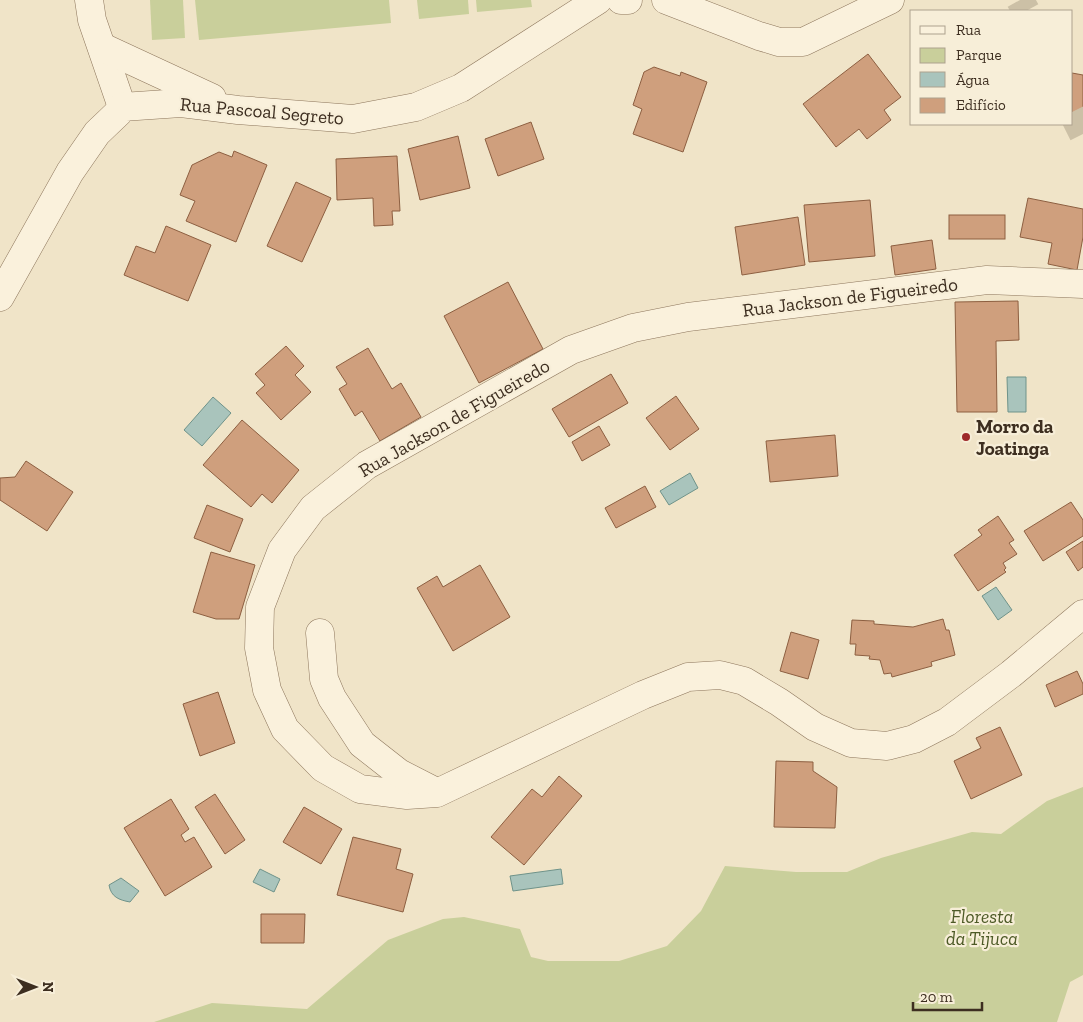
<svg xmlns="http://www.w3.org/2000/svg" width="1083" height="1022" font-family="'Zilla Slab',serif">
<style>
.green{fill:#c9cf9b}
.water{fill:#a9c4bc;stroke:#6f938a}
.building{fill:#cf9f7d;stroke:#8d5f41}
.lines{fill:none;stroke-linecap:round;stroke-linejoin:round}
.highway-tunnel{stroke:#ccc0a6;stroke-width:28;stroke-dasharray:28 14;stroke-linecap:butt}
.minor-casing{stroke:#8d765c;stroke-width:29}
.minor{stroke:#faf1dc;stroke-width:28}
.poi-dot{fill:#9e2a2b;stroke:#f7eed8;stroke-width:2}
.labels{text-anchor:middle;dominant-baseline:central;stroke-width:4.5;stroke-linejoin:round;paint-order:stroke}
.street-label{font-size:19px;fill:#3d2e20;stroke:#f7eed8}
.poi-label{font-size:19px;font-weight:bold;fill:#3d2e20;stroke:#f7eed8;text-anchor:start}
.park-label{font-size:19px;font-style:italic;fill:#4d5a26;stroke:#f7eed8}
</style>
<rect width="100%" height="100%" fill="#f0e4c8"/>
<g class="green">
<path d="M150,0H183L185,38L152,40Z"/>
<path d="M195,0H389L391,23L199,40Z"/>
<path d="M417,0H468L469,14L419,19Z"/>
<path d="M476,0H531L532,7L477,12Z"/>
<path d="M1083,787V975L1070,982L1057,1022H154L212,1003L307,1009L388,940L443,919L464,917L520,929L531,957L548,961H619L667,946L701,911L725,866L796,872H847L881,858L972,832L1001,834L1047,801Z"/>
</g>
<g class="water">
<path d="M1007,377H1026V412H1008Z"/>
<path d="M213,397L231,413L202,446L184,430Z"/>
<path d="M690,473L698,488L669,505L660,491Z"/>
<path d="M996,587L1012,610L998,620L982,596Z"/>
<path d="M260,869L280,879L274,892L253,882Z"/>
<path d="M561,869L563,884L513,891L510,876Z"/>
<path d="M121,878L139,891L130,902C119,900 111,897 109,885Z"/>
</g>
<g class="building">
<path d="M868,54L901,97L884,110L891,120L867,139L859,129L836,147L803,104Z"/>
<path d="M654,67L680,76L681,72L707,82L683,152L633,134L642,109L633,105L644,72Z"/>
<path d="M1072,73L1083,75V127L1065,124H1072Z"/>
<path d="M531,122L544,159L498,176L485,139Z"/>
<path d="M458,136L470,188L420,200L408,149Z"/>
<path d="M234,151L267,165L236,242L186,221L195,201L180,195L192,165L219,152L232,157Z"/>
<path d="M397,156L400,211H392L393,225L374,226L373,198L337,200L336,159Z"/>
<path d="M296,182L331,198L302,262L267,246Z"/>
<path d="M1028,198L1083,209V237L1077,270L1048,264L1052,243L1020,237Z"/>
<path d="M870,200L875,256L809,262L804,205Z"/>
<rect x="949" y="215" width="56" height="24"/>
<path d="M798,217L805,265L742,275L735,227Z"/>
<path d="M166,226L211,245L188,301L124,275L136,246L155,253Z"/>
<path d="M932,240L936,269L895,275L891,246Z"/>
<path d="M508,282L543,349L479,383L444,316Z"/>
<path d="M1018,301L1019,340L996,341L997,412H957L955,302Z"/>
<path d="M286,346L304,366L295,375L311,392L281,420L256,393L265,385L255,374Z"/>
<path d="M368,348L392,389L401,383L421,417L380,441L362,411L355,416L339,389L347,384L336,367Z"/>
<path d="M611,374L628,403L569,437L552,409Z"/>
<path d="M676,396L699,429L670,450L646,418Z"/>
<path d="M242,420L299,470L272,503L262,494L251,507L203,465Z"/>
<path d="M599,426L610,445L582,461L572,442Z"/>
<path d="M835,435L838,476L770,482L766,441Z"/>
<path d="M26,461L73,492L47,531L0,500V478L15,477Z"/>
<path d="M645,486L656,507L616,528L605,508Z"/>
<path d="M1071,502L1083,520V536L1043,561L1024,531Z"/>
<path d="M207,505L243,519L230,552L194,538Z"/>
<path d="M998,516L1014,540L1009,543L1017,554L1003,563L1006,568L1004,570L1006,572L978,591L954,555L982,535L978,530Z"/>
<path d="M1083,541V567L1078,571L1066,552Z"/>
<path d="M211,552L255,565L239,619H216L193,612Z"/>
<path d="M480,565L510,617L453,651L417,588L437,576L443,587Z"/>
<path d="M943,619L946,630H949L955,655L931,662L932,666L892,677L891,673L884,674L880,660L869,659L870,656L855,655L856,644H850L852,620L874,621V624L913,627Z"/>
<path d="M791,632L819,640L808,679L780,671Z"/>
<path d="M1077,671L1083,684V694L1055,707L1046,685Z"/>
<path d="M218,692L235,743L200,756L183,704Z"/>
<path d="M1000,727L1022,775L971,799L954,761L981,748L976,738Z"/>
<path d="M776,761L813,762V771L837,787L835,828L774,827Z"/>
<path d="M559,776L582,796L524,865L491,837L532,789L542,797Z"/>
<path d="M215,794L245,840L225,854L195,807Z"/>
<path d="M171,799L189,829L181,835L185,842L194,837L212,867L165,896L124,828Z"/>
<path d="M304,807L342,829L321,864L283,842Z"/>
<path d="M353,837L401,849L396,869L413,874L403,912L337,895Z"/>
<path d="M261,914H305L304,943H261Z"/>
</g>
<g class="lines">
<g class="highway-tunnel">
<path d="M1020,0L1026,11"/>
<path d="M1072,112L1083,134"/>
</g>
<g class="minor-casing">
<g id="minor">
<path d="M89,0L92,20L122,107"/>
<path d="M621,0H628"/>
<path d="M666,0L759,36L779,42H803L890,0"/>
<path d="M102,47L212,98"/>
<path d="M1083,284L987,280L688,317L633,328L571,350L367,465L313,508L282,550L260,607L259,648L267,690L285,729L323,768L360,789L407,795L437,793L643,695L688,677L720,675L744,681L779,702L815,727L851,743L887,746L914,739L947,722L1011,674L1083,614"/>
<path d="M0,297L70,172L97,133L119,112L122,107L181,103L238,110L353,119L416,107L461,88L598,0"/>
<path d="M320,633L324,679L332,698L362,744L399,773L436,792"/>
</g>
</g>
<use href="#minor" class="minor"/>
</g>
<circle class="poi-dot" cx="966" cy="437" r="5"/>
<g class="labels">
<g class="street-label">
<text transform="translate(262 111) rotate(5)">Rua Pascoal Segreto</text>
<text transform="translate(850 297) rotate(-7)">Rua Jackson de Figueiredo</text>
<text transform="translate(454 418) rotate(-30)">Rua Jackson de Figueiredo</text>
</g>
<g class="poi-label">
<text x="976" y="426">Morro da<tspan x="976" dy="22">Joatinga</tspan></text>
</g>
<g class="park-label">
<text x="982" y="916">Floresta<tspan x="982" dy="22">da Tijuca</tspan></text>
</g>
</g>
<rect x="910" y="10" width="162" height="115" fill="#f7eed8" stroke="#ada18e"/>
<rect x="920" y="26" width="25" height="8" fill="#faf1dc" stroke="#ada18e"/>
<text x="956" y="35" font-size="15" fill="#3d2e20">Rua</text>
<rect x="920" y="48" width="25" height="15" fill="#c9cf9b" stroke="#ada18e"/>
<text x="956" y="60" font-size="15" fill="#3d2e20">Parque</text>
<rect x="920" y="72" width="25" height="15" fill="#a9c4bc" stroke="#ada18e"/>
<text x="956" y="85" font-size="15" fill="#3d2e20">Água</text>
<rect x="920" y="98" width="25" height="15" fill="#cf9f7d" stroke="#ada18e"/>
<text x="956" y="110" font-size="15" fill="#3d2e20">Edifício</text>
<g transform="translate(35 987) rotate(90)" stroke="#f7eed8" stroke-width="4" paint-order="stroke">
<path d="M0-4L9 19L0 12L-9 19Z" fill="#3d2e20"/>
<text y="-8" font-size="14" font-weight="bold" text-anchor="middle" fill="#3d2e20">N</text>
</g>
<path d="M913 1002v8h69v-8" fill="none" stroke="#3d2e20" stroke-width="2.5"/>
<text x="920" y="1002" font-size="15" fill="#3d2e20" stroke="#f7eed8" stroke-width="4" paint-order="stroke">20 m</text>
</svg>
